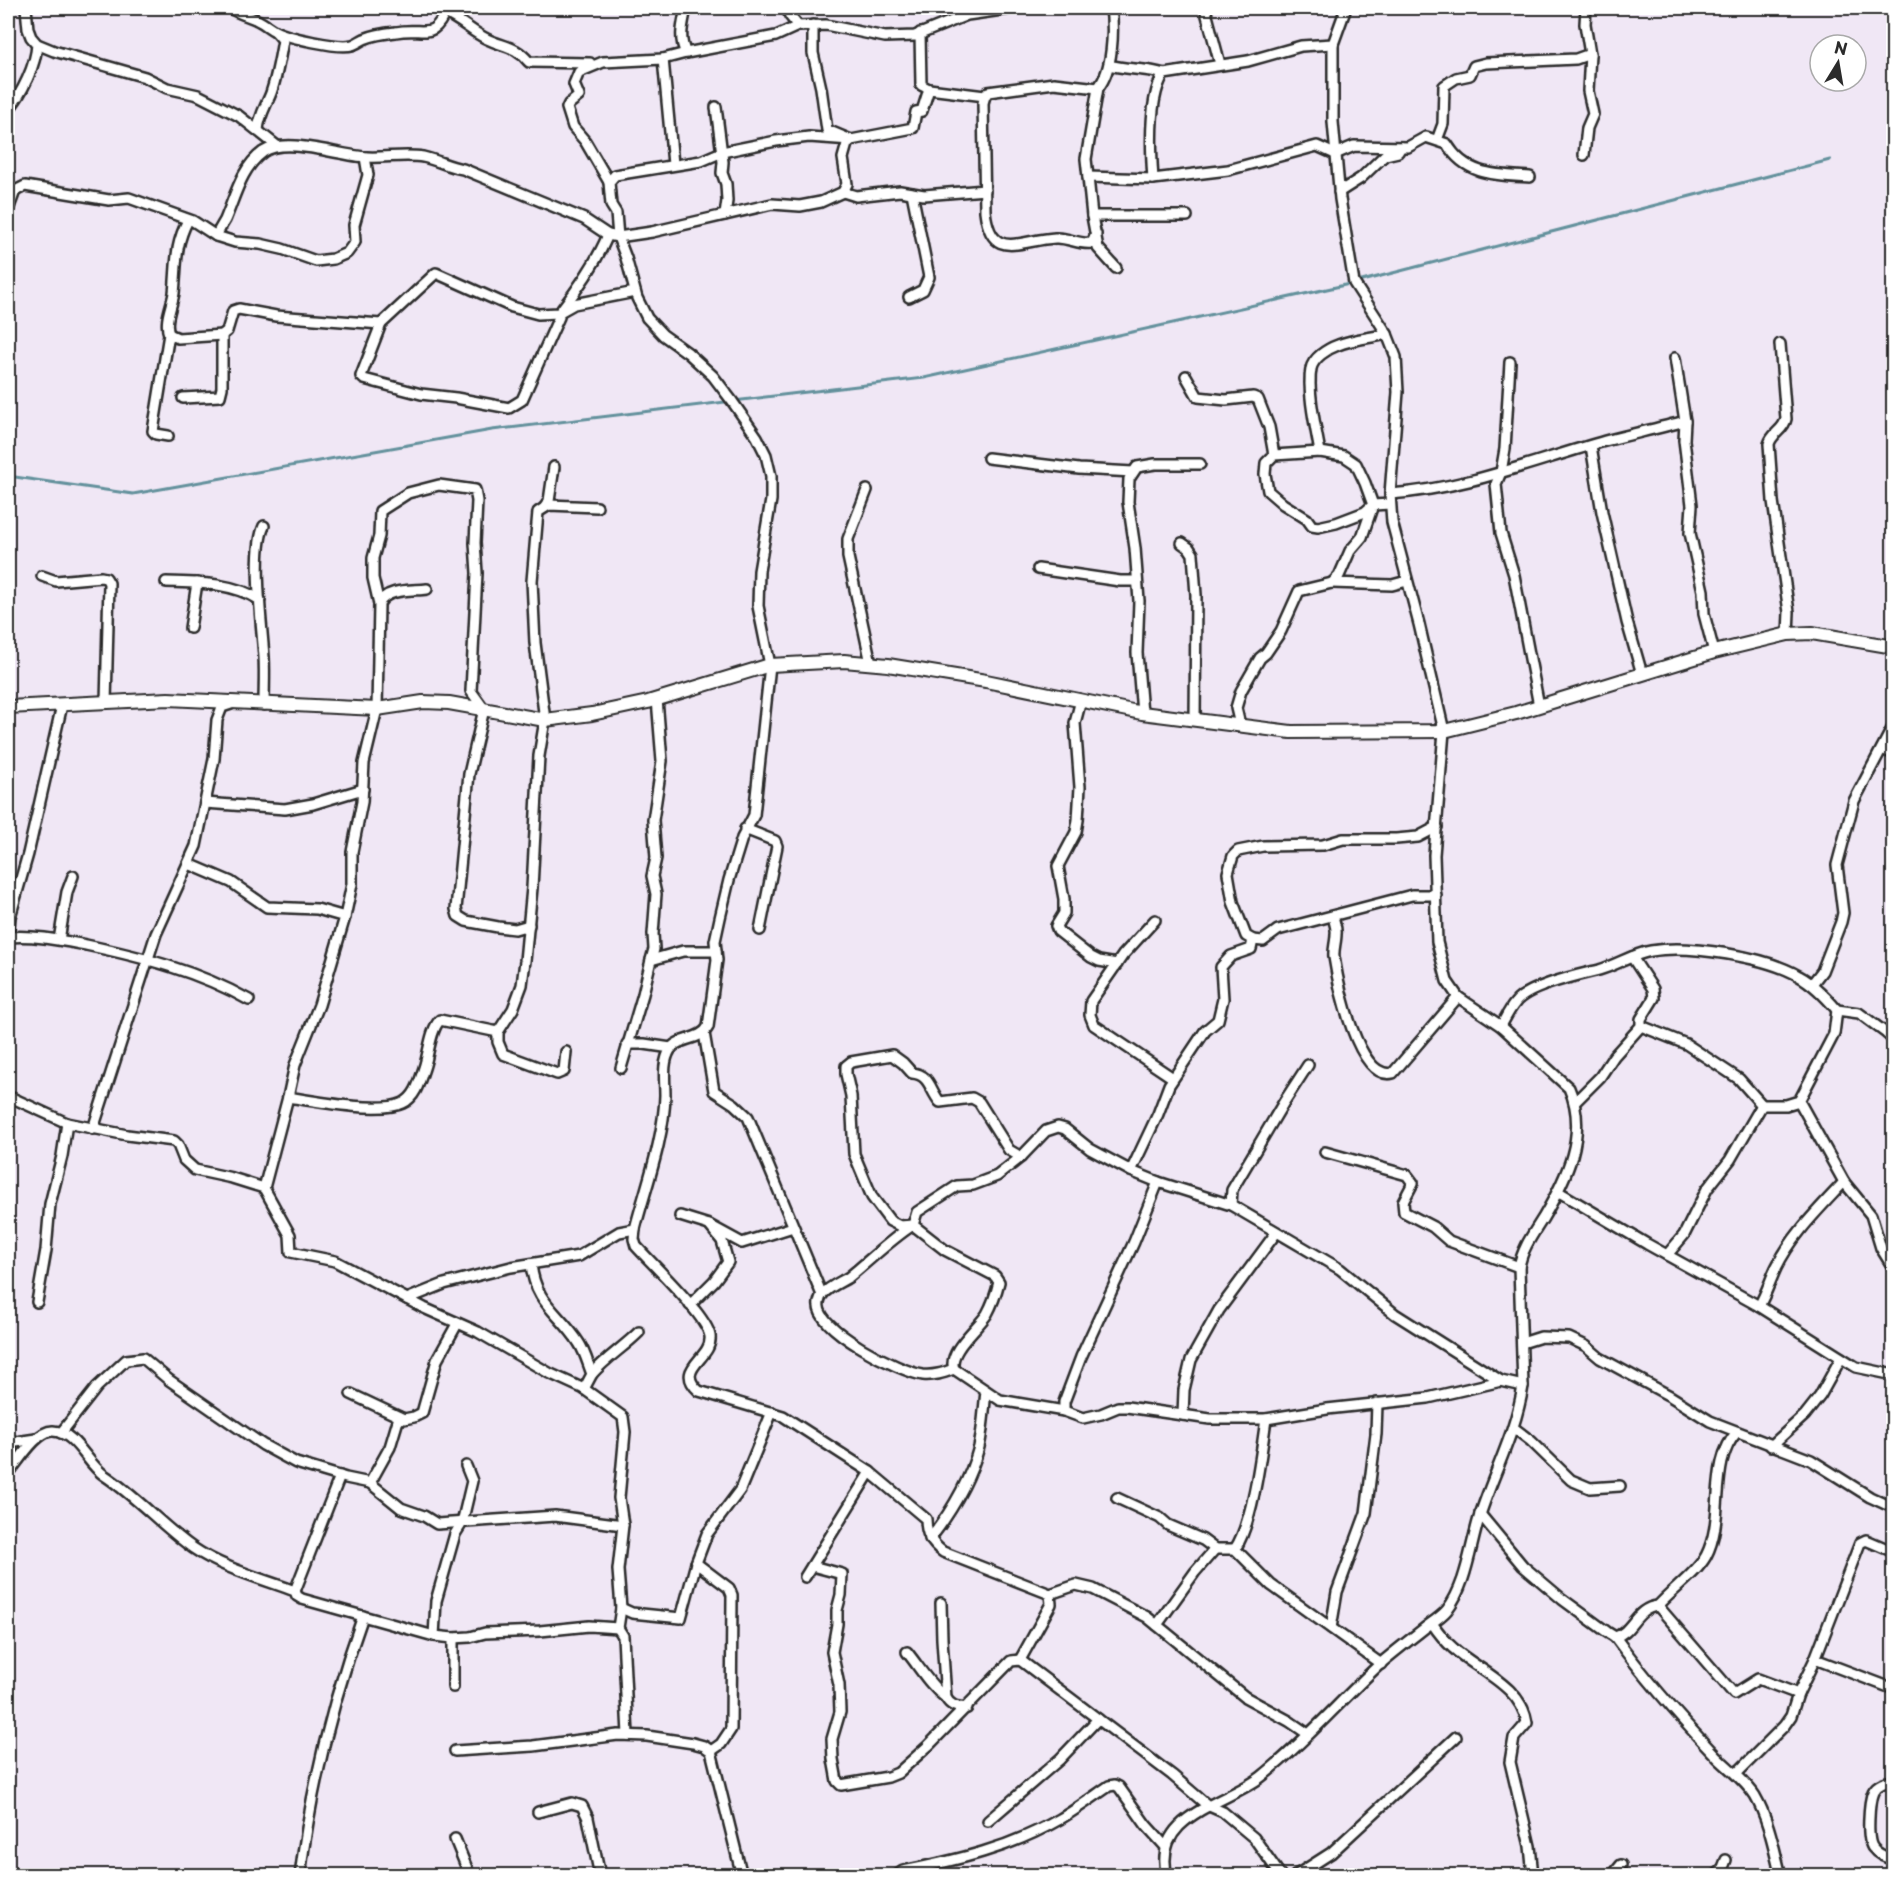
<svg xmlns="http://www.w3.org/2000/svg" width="1901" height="1883" font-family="'Playpen Sans',sans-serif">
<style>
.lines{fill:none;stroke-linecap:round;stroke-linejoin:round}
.stream{stroke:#63919c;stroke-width:3}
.minor-casing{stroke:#2b2b2b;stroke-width:14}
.tertiary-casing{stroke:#2b2b2b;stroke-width:16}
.minor{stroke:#fff;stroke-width:9}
.tertiary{stroke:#fff;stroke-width:12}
</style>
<rect width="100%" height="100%" fill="#f0e7f5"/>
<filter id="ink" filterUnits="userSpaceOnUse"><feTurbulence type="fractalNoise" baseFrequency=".0167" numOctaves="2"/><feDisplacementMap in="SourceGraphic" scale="12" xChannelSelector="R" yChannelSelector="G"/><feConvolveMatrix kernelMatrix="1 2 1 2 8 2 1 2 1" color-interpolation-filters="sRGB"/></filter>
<g filter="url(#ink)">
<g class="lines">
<path class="stream" d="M8,476L133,494L492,430L924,378L1354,283L1830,160"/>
<g class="minor-casing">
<g id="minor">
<path d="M26,8L28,29L31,37L37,44L54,51L145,77L167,88L198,95L239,116L277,146"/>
<path d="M230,8C239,14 250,16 259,21C265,24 269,28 275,31C287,37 339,49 352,45C356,44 360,41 364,39C373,35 386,33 396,32C424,26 433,43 447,8"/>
<path d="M787,8L790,16L798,26"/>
<path d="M1111,8C1114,31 1113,70 1098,88L1086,159L1088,177L1092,216L1098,248L1116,268"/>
<path d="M1205,8L1220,64"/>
<path d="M445,13C461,20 472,32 487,39C504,47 516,46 529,62L590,63"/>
<path d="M813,25V53L821,88L827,130L851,140L809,137L776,141L722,152L701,161L615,175L609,182L611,205L616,213L618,237L626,258L637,298L647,318L663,335L688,353L713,376L732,401L757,437L766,455L771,476V500L759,571L758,606L770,665L754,815L742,838L729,880L720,918L715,941L717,960L708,1027C701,1041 677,1037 670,1050C662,1063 665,1081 665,1095C664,1140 646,1186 635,1229L634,1239L636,1246C652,1264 707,1316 710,1336C713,1359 673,1368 699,1391L783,1416L870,1472L926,1519C926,1534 931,1543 943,1552L1050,1594L1051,1604L1020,1660"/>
<path d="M920,33L921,85L929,89L985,96L988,92L1054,83L1098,88"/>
<path d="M686,53C678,38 683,24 686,8"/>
<path d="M663,59L673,164"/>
<path d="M1109,65C1127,70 1146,68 1164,74"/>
<path d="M985,96L983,103L985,211C991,262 1019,240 1055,238C1068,237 1079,245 1092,243L1096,234"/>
<path d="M716,107L723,162L722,173L726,184L727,201L725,215"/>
<path d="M8,110C22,94 36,65 37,44"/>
<path d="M258,130C259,116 266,106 271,93C277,76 280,58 283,40L276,32"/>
<path d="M1437,140L1443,124L1444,86L1456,78L1470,75L1474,66L1486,63L1576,59L1590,54"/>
<path d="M1584,155L1587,128L1593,114L1588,91L1590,54L1585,24L1586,8"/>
<path d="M1088,177L1153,179L1228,170L1317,146L1335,154L1354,146L1408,147L1426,137L1447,144C1466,176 1496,175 1530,177"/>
<path d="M1153,179C1151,152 1148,97 1164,74L1248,61L1301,46L1333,44"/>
<path d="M609,182L585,141L573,127L567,108L569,104L579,96L574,84L579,72L603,62L663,59L686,53L776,36L798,26L826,25L885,37L915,36L967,15L1016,8"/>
<path d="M843,192L856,196L900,191L924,195L985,190"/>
<path d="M1339,192L1361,178L1385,155L1398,152L1401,147"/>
<path d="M8,210L15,191L25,186L109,200L129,198L193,221L216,236C219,230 222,225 225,220C235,197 241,168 263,152C287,136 339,156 367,157C385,158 405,154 423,157C437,160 449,167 463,169L584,219L608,235L618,237L652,232L772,204L800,206L821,202L843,192L847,184L843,158L847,144L851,140L913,128L916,112L922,111L929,89"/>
<path d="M1092,216H1187"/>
<path d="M216,236L235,242L260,244L282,249L316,261L333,259L347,253L355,242L354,225L368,175L365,157"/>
<path d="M909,297L923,290L929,277L912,193"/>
<path d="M562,309C580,286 596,263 608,235"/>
<path d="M558,313L559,317L522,400L509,408L456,398L421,394L364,379L361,376L381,324L436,273L512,307L538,314L558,313L574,304L635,292"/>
<path d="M169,334L178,338L222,335L227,331L233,311L239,309L276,316L381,324"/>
<path d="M1780,344L1786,419C1784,430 1772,433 1769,444L1773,501L1789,612L1788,634"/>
<path d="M1675,358L1685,421L1684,440L1692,505L1690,533L1703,591L1704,614L1714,652"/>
<path d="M1510,362L1505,449L1501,472L1496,484L1501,533L1514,575L1539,706"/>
<path d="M1186,376L1198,397L1226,400L1253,397L1258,399L1269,427L1274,455"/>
<path d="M183,398L220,396L222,388V335"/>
<path d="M168,436L156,434L153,431L169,334C164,321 172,306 174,293C177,265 174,247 188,220"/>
<path d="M1591,446L1602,512L1627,622L1642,674"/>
<path d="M1320,452C1316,430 1307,390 1311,369C1313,358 1327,349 1338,345C1353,339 1371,338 1387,334"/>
<path d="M988,458L1079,469L1133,472"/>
<path d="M867,490L848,539V557L871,663"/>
<path d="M1390,494C1464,489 1534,461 1605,441C1632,434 1659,428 1685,421"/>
<path d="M1390,504L1373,505L1365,512L1336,523L1318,527L1312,526L1307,519L1283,504L1268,491L1265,474L1266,463L1274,455L1320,452L1344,456L1356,464L1365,483L1373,505L1362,537L1350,551L1339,576L1332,583L1392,585L1407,581"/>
<path d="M545,507L549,501L554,467"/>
<path d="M264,526C252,552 262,626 264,657C265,673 264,689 264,705"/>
<path d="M1182,543L1189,548L1193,554L1196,595L1195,720"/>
<path d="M1038,569L1120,581H1137"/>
<path d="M42,576L56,581L101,577L106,578L109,583L106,703"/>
<path d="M166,582C198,583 232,582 260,600"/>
<path d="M427,589C412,591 386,588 379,604L377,709L364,763L362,802L352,852V884L345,917L319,1005L295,1065L288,1097C313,1101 381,1114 403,1103C416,1097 420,1080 424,1068C429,1054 430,1030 440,1020L498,1032"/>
<path d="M379,604L373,578V558L379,536L380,511L408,493L439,485L475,490L477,501L475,543L477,573L471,691L484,709L469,774L456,909L458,916L466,921L498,927L515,929L529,925"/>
<path d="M190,628L197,583"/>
<path d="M657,699L662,761L653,820L656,858L652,876L656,894L653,934L654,949L651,960L683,951H716"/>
<path d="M1081,700L1075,723L1080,787L1078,820L1076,832L1058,866L1064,899V913L1056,926L1058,931L1091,957L1099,961L1117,964"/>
<path d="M1142,713L1137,653L1139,601L1135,548L1128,502L1129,479L1137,467L1155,464H1200"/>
<path d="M1240,725L1236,708L1241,691L1260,658L1266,653L1281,631L1299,591L1332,583"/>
<path d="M1882,749L1894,754"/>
<path d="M205,803L285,809L313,804L363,789"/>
<path d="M745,829L775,841L777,846L760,930"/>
<path d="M189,864L231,882L267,907L317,909L345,917"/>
<path d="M1436,895H1412L1278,930L1263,941L1253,940L1246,936L1233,902L1228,873L1233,856L1238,851L1263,846L1323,845L1343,839H1396L1418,837L1437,827"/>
<path d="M1333,916C1334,922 1337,928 1336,934C1336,942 1333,950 1334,957C1338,983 1358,1082 1393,1073L1458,997"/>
<path d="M1155,920L1123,955L1091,1001L1090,1015L1094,1025L1173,1078"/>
<path d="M8,937C35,935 59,940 86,945C142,957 198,971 249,1000"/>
<path d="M8,937L10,917L28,854L62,705"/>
<path d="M59,940L67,892L73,876"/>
<path d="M1812,984L1822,971L1841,922L1843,913L1837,865L1854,801L1894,725"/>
<path d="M1501,1026C1505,1019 1509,1010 1515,1003C1527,986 1579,975 1599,970C1617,965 1633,954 1651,951C1688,944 1767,957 1799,976C1814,984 1826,997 1837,1010L1859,1013L1886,1033L1894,1040"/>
<path d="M1641,1026L1686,1044L1739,1079L1762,1105"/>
<path d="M704,1033L714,1091L734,1104L748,1117L822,1295"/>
<path d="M627,1044H644L671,1048"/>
<path d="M566,1052L564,1071L557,1074L503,1054L498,1042V1032L513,1009L522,985L525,961L532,888L539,756L545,720L535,643L532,581L538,512L549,505L597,507"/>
<path d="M621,1068L643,994L651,960"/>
<path d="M8,1096L67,1123L127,1135L174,1141L178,1145L184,1160L195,1170L232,1178L264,1188"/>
<path d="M288,1097L264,1188L290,1235L291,1252L335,1261L424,1308L478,1332L549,1373L584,1389L623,1417L625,1432L619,1498L623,1525L618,1570L621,1608L618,1628L623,1636L628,1735"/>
<path d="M1799,1101L1844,1182L1871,1215L1881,1248L1894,1269"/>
<path d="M1575,1102L1600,1077L1614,1056L1641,1026V1019L1654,998L1653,989L1632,957"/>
<path d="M1762,1105H1786L1799,1101L1834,1034L1837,1010"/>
<path d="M93,1129L156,934L196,846L214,759L217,720L222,707L231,704"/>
<path d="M1325,1152L1407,1175L1413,1183L1403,1202L1404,1212L1433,1227L1449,1241L1519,1267"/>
<path d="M1131,1171L1158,1114L1169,1085L1205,1031L1218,1020L1223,999L1221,967L1231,956L1251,949L1253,940"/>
<path d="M1559,1192L1647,1244L1759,1306L1856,1367L1894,1375"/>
<path d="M1231,1205L1232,1190L1284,1102L1308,1065"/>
<path d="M680,1216L709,1225"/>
<path d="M1667,1255L1684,1235L1707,1189L1730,1160L1762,1105"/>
<path d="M531,1264C535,1304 560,1313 579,1343C585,1352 588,1364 592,1374L584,1389"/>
<path d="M407,1299L444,1284L511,1267L579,1256L619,1232L635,1229"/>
<path d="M37,1302L46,1250L50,1204L62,1156L67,1123"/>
<path d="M690,1305L714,1281L728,1262L722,1241L709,1225L742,1243L793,1227"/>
<path d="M1759,1306C1766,1294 1770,1281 1776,1268C1792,1235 1819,1209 1844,1182"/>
<path d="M1522,1343L1541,1337L1569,1338L1586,1346L1600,1358L1670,1396L1710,1421L1811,1460L1870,1497L1894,1508"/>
<path d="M954,1369C947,1352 978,1328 987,1314C993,1303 996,1294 999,1282L995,1276L945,1250L913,1225L917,1212L957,1186L973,1185L997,1176L1021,1157L1046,1131L1058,1127L1065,1129L1090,1149L1131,1171L1158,1182L1231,1205L1340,1269L1395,1314L1501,1381L1523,1386"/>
<path d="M954,1369C943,1373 934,1376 923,1375C900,1372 814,1329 819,1303C819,1302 821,1295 822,1295C828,1287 841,1282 849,1277C870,1260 890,1240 913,1225L900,1226L890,1221L872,1197L854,1154L851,1096L846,1074V1066L851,1062L892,1055L903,1063L912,1073C930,1074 930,1091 940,1102L972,1098L979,1102L1009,1150L1021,1157"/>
<path d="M954,1369L1000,1400L1064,1411L1083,1418L1101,1414L1118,1407H1127L1210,1419H1266L1327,1409L1428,1398L1501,1381"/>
<path d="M592,1374C606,1358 624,1347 639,1332"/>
<path d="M351,1394L404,1419L414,1417L422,1413L437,1360L457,1324"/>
<path d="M1064,1411V1402L1081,1357L1134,1242L1158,1182"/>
<path d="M1183,1415L1184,1390L1191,1360L1219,1310L1276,1233"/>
<path d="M1514,1428L1531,1441L1571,1480L1590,1488L1620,1486"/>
<path d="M61,1433L97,1387L126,1360L143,1358L169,1380L263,1445L296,1463L346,1478L370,1483L401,1508L424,1516L437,1524L555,1516L623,1525"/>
<path d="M8,1439L16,1442L36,1439"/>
<path d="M1771,1446L1805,1415L1820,1396L1841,1358"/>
<path d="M8,1474C18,1462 37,1430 53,1431C76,1432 87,1464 104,1475C136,1496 162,1526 193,1548C222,1568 263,1579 295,1591L297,1596L302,1599L434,1636L453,1638L470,1637L485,1633L540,1631L589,1626L618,1628"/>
<path d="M370,1483L390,1447L399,1417"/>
<path d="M1117,1498L1160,1518L1168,1525L1203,1540L1215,1549H1235L1271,1585L1381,1664"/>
<path d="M1480,1514L1523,1566L1562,1599L1607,1632L1615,1637C1633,1632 1635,1608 1658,1606L1734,1694L1758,1679L1798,1694"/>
<path d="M930,1539C951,1512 970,1480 979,1447C983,1429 984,1409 986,1391"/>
<path d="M1235,1549C1253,1522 1261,1454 1266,1419"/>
<path d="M696,1563L729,1588L732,1595L731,1729L721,1744L711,1751"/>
<path d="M812,1566L842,1574L841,1595L837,1610V1624L832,1652L839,1685L840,1712L832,1739L833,1759L837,1781L841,1785L888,1777L898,1773L928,1746L1011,1661L1020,1660L1172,1775L1207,1805L1223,1812L1254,1838L1281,1876"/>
<path d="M805,1577L870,1472"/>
<path d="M295,1591L340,1476"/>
<path d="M1050,1594L1076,1585L1093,1589L1147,1617L1245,1697L1289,1721L1308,1734"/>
<path d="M941,1603L942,1639L946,1698C951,1707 957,1707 967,1708"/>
<path d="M1658,1606C1672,1590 1696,1574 1706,1556C1726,1518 1708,1463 1737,1432"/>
<path d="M621,1608L632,1613L681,1618L696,1563L707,1534L740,1490L772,1412"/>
<path d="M1432,1623C1438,1632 1445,1641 1453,1648C1477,1670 1522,1686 1527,1723L1514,1738L1510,1762L1530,1846L1533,1876"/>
<path d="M1157,1625L1195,1572L1215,1549"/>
<path d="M1331,1628L1337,1592L1366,1513L1376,1434L1377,1403"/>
<path d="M434,1636L436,1601L455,1534L462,1523L472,1481L466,1466"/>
<path d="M1615,1637C1644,1677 1682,1720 1717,1757C1730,1770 1745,1780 1755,1796C1769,1820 1774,1849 1781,1876"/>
<path d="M907,1652C920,1668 930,1686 946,1698"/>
<path d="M1815,1659L1894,1689"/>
<path d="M453,1687V1638"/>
<path d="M455,1751L533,1746L618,1735L647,1736L693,1743L704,1746L711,1751L742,1876"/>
<path d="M1736,1774L1784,1726L1791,1716L1798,1694L1815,1659L1860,1543L1866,1540L1894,1552"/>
<path d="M1894,1782C1886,1781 1877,1784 1873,1792C1869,1801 1866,1840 1873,1848C1878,1855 1886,1857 1894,1860"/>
<path d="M538,1812L572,1803L582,1806L588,1818L600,1876"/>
<path d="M988,1821L1060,1759L1098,1719"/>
<path d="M455,1839L470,1876"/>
<path d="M300,1876C311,1788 333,1699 363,1616"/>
<path d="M896,1876L903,1871C958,1860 1010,1848 1060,1819C1077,1809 1093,1797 1109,1786L1115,1785L1119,1787L1146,1825L1165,1846"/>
<path d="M1167,1876C1151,1815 1226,1804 1261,1777C1304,1743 1340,1701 1380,1664C1395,1651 1411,1639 1426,1627C1433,1622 1442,1616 1447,1610C1467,1584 1470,1546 1480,1515C1494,1472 1516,1432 1523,1386L1519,1267C1522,1249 1533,1234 1543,1218C1566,1179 1589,1133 1569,1088L1501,1026L1458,997L1447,981L1437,942L1434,855L1444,731L1419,624L1392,522L1390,494L1398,392L1396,357L1387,334L1354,283L1340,199L1333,122V44L1346,8"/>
<path d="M1295,1876L1331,1853L1456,1737"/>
<path d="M1612,1876L1621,1865"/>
<path d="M1715,1876L1722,1870L1726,1860"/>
</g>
</g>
<g class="tertiary-casing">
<path id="tertiary" d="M8,707L168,699L377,709L423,702L449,703L545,720L592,714L648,702L770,665L844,661L888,665L986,681L1142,713L1291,732L1444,731L1516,713L1714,652L1788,634L1812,633L1894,647"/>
</g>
<use href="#minor" class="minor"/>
<use href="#tertiary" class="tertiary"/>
</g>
</g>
<rect width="1901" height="1883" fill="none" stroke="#fff" stroke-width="30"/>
<rect x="15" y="15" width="1871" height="1853" fill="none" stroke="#2b2b2b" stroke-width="2" filter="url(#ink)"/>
<g transform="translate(1838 63) rotate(11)"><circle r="28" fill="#ffffff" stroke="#aaaaaa" stroke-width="1.5"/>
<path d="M0-4.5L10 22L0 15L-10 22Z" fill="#2b2b2b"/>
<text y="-9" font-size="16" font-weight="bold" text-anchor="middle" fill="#2b2b2b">N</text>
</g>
</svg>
